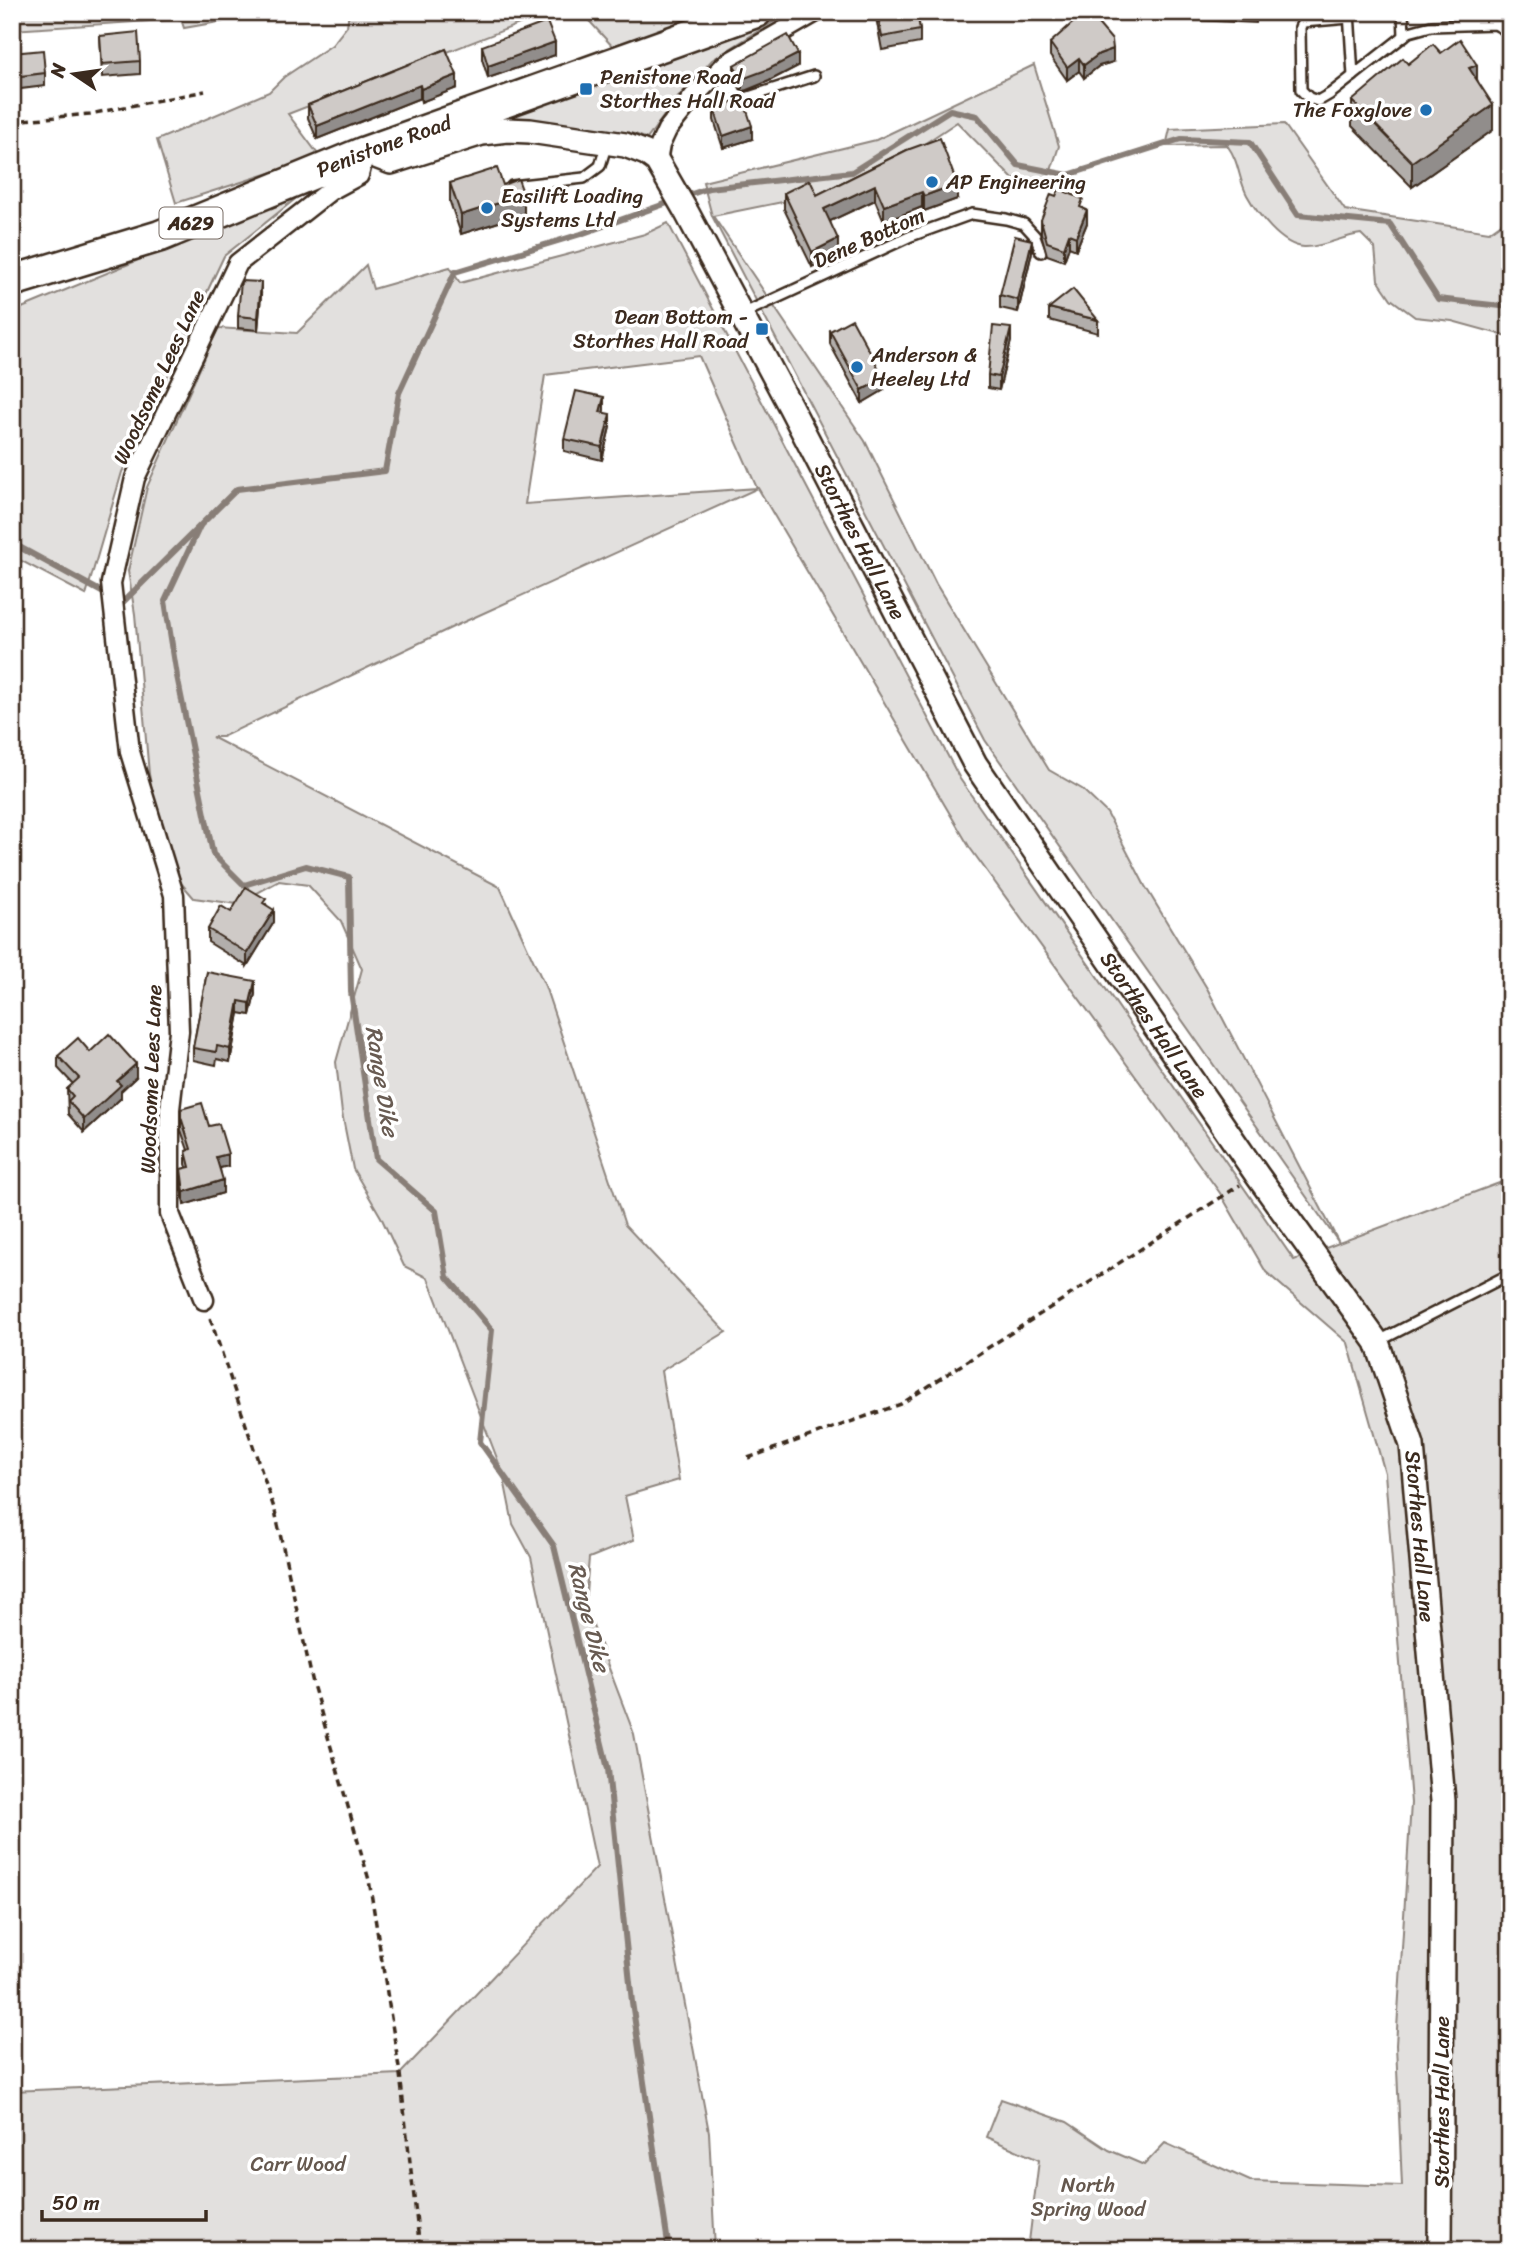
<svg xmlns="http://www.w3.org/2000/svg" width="1522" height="2262" font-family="Sriracha,sans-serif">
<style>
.green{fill:#e2e0de;stroke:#8e857e;stroke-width:2;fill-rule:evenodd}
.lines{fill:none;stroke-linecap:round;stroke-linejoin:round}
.stream{stroke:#887e77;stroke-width:6}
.service-casing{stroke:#3b2a1e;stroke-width:14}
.minor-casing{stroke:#3b2a1e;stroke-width:23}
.tertiary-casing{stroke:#3b2a1e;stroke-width:28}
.trunk-casing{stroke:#3b2a1e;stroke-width:35}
.path{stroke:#3b2a1e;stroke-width:3.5;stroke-dasharray:7 5;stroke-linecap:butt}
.service{stroke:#fff;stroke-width:9}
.minor{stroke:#fff;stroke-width:18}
.tertiary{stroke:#fff;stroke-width:23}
.trunk{stroke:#fff;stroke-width:30}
.wall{fill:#b2aeab;stroke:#3b2a1e;stroke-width:2}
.shaded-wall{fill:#918d8b;stroke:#3b2a1e;stroke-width:2}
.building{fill:#cfcac7;stroke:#3b2a1e;stroke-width:2}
.poi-dot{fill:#1f6fb2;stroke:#fff;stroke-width:2.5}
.labels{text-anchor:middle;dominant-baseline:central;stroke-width:7;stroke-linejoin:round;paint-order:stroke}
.shield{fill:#fff;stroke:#766a62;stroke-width:2}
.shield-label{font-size:19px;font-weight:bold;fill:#3b2a1e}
.poi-label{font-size:21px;fill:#3b2a1e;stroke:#fff;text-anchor:start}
.street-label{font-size:21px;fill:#3b2a1e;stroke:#fff}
.park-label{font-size:21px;fill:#65584e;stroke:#fff}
.water-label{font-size:23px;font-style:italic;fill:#685b52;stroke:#fff}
</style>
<rect width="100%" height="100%" fill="#fff"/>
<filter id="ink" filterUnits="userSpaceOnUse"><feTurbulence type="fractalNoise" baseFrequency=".0143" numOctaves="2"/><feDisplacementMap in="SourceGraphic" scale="14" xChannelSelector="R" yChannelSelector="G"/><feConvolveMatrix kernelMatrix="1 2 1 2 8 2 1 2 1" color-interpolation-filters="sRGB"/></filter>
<g filter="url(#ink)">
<g class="green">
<path d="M12,12H275L184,28L181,19L12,30Z"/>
<path d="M349,12H550L288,114L320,157L176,203L157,140L269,92L284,77L332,45L347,26Z"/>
<path d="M581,12H720L614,48Z"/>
<path d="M781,17L712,60L674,102L647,139L635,134L504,119L484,121Z"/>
<path d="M1034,65L1059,146L1047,183L1013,179L957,122L861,186L713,216L865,441L936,584L1049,770L1082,789L1107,813L1145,886L1208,990L1339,1243L1510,1179V2250H1028L1039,2160L986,2137L1001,2099L1067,2122L1109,2150L1144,2165L1165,2143L1250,2181L1402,2186L1396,2045L1411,1803L1385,1473L1348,1343L1266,1272L1220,1193L970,848L758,488L455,626L222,737H212L500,887L545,986L625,1225L726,1332L661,1371L679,1480L625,1496L634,1540L589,1558L585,1605L634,1734L709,2132L715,2250H12V2091L400,2074L597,1867L531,1557L513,1524L503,1474L428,1278L404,1266L381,1217L353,1169L342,1113L336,1062L362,969L341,921L308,885L279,881L237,904L194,898L174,875L157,819L149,774L135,614L128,571L147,487L218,328L297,333L366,265L373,289L450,267L460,283L645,234L668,223L960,779L1294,1260L1339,1243L985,740L712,216L703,182L876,140ZM699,356L757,488L525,504L545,375Z"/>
<path d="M1284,124L1345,210L1489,232L1510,217V337L1452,321L1415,317L1391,299L1378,280L1375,248L1361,234C1342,236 1323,248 1304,247C1281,246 1257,213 1247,195C1238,178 1240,163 1227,145L1166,146L1170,129Z"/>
<path d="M304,192L224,256L122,472L86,595L12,556V312Z"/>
</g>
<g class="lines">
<g class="stream">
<path d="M683,197L709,188L852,172L950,110L977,116L1018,165L1068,175L1181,139L1250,142L1298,215L1390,224L1438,299L1510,307"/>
<path d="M200,526L165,601L177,676L213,854L244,885L306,866L349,877L351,992L376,1159L436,1211L447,1277L492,1330L480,1442L554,1546L608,1769L632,2002L669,2250"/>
<path d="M12,543L122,603L237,489L385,471L399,393L455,272L581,234L673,201"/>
</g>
<g class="service-casing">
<g id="service">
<path d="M1349,12L1353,76"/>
<path d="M1403,12L1404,36"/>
<path d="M1349,18L1303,22L1300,27L1301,90L1309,98L1318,101L1330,94L1409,32L1431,26L1495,24L1508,31L1510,38"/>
<path d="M694,96L711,105L733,102L814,76"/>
<path d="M512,186L584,178L600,166L607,143"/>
<path d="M742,314L911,236L972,214L1006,219L1024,224L1035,236L1041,252"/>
<path d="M1377,1342L1510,1274"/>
</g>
</g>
<g class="minor-casing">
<g id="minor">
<path d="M657,161L660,145L667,130L694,96L726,64L816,12"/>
<path d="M204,1300L170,1214V1109L179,1031L174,895L130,752L111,583L135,478L238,263L331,190L359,175L365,152"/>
</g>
</g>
<g class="tertiary-casing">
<g id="tertiary">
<path id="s1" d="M365,152L391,162L482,133L507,130L530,131L625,145L646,153L657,161L687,213L790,406L975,764L1257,1175L1377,1342L1412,1445L1443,1801L1440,2250"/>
</g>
</g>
<g class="trunk-casing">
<g id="trunk">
<path id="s2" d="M12,281L160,236L365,152L756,12"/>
</g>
</g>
<g class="path">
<path d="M12,121L90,114L205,91"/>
<path d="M210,1318L275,1511L314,1688L369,1880L400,2074L420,2250"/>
<path d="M748,1458L901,1404L1240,1185"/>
</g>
<use href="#service" class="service"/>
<use href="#minor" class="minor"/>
<use href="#tertiary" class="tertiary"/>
<use href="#trunk" class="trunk"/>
</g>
<g class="wall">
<path d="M875,12H942L918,16L920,30V43L882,50Z"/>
<path d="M1195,12H1257L1256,23L1195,20Z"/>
<path d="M100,36L140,61V74L102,77Z"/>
<path d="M1050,43L1113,62L1099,66L1084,78L1079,71L1067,80L1050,56Z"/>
<path d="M482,46L555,55L488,78L482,59Z"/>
<path d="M446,49L457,88L421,102L420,98L317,139L308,118V105Z"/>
<path d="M12,53L45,73V86L12,90Z"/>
<path d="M1441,53L1477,79L1493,130L1412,187L1352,126V101L1408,64Z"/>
<path d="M734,65L798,66L769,81L742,92L734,78Z"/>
<path d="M714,108L752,139L723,148L714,120Z"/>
<path d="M907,150L957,199L924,211L922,207L884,222L875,200L830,221L838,254L812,267L784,209V193L817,195Z"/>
<path d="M450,183L503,185L524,214L461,234L450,202Z"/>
<path d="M1083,208L1087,223L1076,250L1069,247L1064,261L1047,255L1041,233V220Z"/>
<path d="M1032,252L1018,312L1000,308V295Z"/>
<path d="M261,295L258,330L238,328V316Z"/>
<path d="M1049,308L1098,320V333L1049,320Z"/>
<path d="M830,331L884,390L862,403L830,344Z"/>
<path d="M1011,341L999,390L988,388V375Z"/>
<path d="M604,410L603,412L610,427L602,460L564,451V439Z"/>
<path d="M266,904L274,922L247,966L208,942V929L231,912Z"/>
<path d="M207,972L255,994L250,1015L239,1013L230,1062L217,1059L216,1065L193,1060V1048Z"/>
<path d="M90,1052L136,1077L121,1091V1098L84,1132L68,1114L67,1089L73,1084L58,1068V1056Z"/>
<path d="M181,1109L209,1126L228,1166L220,1168L223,1193L184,1205L181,1182V1169L187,1168L186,1164V1151L188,1150L181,1130Z"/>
</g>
<g class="shaded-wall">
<path d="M555,42V55L488,78V66Z"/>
<path d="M1113,49V62L1099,66L1084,78V65L1099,54Z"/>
<path d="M798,54V66L769,81L742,92V79Z"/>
<path d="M1079,58V71L1067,80V67Z"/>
<path d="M1477,65V90L1469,68Z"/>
<path d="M457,75V88L421,102V89Z"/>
<path d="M420,85V98L317,139V126Z"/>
<path d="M1493,105V130L1412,187V162Z"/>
<path d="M752,126V139L723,148V136Z"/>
<path d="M957,184V199L924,211V196Z"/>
<path d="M875,185V200L824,224V209Z"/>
<path d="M922,192V207L884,222V206Z"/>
<path d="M524,195V214L461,234V215Z"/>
<path d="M15,208V221L12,224V212Z"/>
<path d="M1087,210V223L1076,250V237Z"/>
<path d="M19,228V241L12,247V234Z"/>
<path d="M1069,234V247L1064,261V248Z"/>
<path d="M838,239V254L812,267V252Z"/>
<path d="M1032,240V252L1018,312V300Z"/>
<path d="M261,282V295L258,330V318Z"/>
<path d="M1011,328V341L999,390V377Z"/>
<path d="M884,378V390L862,403V390Z"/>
<path d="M604,397V410L600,424V412Z"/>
<path d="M610,414V427L602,460V447Z"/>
<path d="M274,910V922L247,966V953Z"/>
<path d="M255,981V994L250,1015V1003Z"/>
<path d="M239,1001V1013L230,1062V1049Z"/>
<path d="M136,1064V1077L121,1091V1098L84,1132V1119L117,1081Z"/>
<path d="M228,1154V1166L216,1169V1157Z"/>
<path d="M223,1180V1193L184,1205V1192Z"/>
</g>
<g class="building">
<path d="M877,12H917L920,30L882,37Z"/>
<path d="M1085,12H1088L1112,40L1113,49L1099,54L1084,65L1079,58L1067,67L1050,43Z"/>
<path d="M547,22L555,42L488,66L482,46Z"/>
<path d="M138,32L140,61L102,64L100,36Z"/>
<path d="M788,35L798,54L769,69L742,79L734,65Z"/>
<path d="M1460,39L1477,65L1469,68L1493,105L1412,162L1352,101L1403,58L1408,64L1433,44L1441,53Z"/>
<path d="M446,49L457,75L421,89L420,85L317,126L308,105Z"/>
<path d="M43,50L45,73L12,77V53Z"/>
<path d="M743,98L752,126L723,136L714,108Z"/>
<path d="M940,138L957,184L924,196L922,192L884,206L875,185L824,209L838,239L812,252L784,193L810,180L817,195L907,150Z"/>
<path d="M497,168L503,185L518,179L524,195L461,215L450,183Z"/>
<path d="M1059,189L1083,199L1080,207L1087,210L1076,237L1069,234L1064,248L1047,242L1041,220L1051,194L1056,196Z"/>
<path d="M12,219L19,228L12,234Z"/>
<path d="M1015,236L1032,240L1018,300L1000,295Z"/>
<path d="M241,281L261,282L258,318L238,316Z"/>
<path d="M1073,289L1098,320L1049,308Z"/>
<path d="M852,319L884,378L862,390L830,331Z"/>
<path d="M993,326L1011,328L999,377L988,375Z"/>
<path d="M576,391L604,397L600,412L610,414L602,447L564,439Z"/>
<path d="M246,887L266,899L263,903L274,910L247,953L208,929L221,906L231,912Z"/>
<path d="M207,972L255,981L250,1003L239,1001L230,1049L217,1046L216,1052L193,1048Z"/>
<path d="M109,1034L136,1064L117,1081L121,1085L84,1119L68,1101L73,1096L67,1089L79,1078L58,1056L78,1038L90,1052Z"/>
<path d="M202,1103L209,1126L219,1124L228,1154L216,1157L223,1180L184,1192L181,1169L190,1167L186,1151L191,1149L181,1117V1109Z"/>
</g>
</g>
<g class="poi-dot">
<rect x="579" y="82" width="14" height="14" rx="3.5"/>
<circle cx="1426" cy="110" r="7"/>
<circle cx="932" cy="182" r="7"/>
<circle cx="487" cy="208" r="7"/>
<rect x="755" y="322" width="14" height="14" rx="3.5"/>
<circle cx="857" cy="367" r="7"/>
</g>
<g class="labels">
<rect class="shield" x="159.5" y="207.5" width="63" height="31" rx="5"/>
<g class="shield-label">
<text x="191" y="223">A629</text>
</g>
<g class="poi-label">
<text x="600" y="77">Penistone Road<tspan x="600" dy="24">Storthes Hall Road</tspan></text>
<text x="1412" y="110" text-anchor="end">The Foxglove</text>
<text x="946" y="182">AP Engineering</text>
<text x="501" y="196">Easilift Loading<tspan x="501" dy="24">Systems Ltd</tspan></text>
<text x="748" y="317" text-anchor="end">Dean Bottom -<tspan x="748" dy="24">Storthes Hall Road</tspan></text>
<text x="871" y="355">Anderson &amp;<tspan x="871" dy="24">Heeley Ltd</tspan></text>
</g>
<g class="street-label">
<text stroke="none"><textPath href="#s2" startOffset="396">Penistone Road</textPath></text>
<text transform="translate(869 238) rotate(-24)">Dene Bottom</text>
<text transform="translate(159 377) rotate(-65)">Woodsome Lees Lane</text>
<text stroke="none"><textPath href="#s1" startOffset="735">Storthes Hall Lane</textPath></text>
<text stroke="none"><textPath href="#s1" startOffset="1302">Storthes Hall Lane</textPath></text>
<text transform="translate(151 1079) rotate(-88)">Woodsome Lees Lane</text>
<text stroke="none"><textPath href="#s1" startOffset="1890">Storthes Hall Lane</textPath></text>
<text transform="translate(1442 2102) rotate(-90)">Storthes Hall Lane</text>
</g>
<g class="park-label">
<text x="298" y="2164">Carr Wood</text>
<text x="1088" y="2185">North<tspan x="1088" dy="24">Spring Wood</tspan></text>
</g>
<g class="water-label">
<text transform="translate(382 1081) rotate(81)">Range Dike</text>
<text transform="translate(589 1617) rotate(76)">Range Dike</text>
</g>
</g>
<rect width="1522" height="2262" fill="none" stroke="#fff" stroke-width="42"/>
<rect x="21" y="21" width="1480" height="2220" fill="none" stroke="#3b2a1e" stroke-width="2.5" filter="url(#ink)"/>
<g transform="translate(74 74) rotate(283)" stroke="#ffffff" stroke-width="5" paint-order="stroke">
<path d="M0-5L12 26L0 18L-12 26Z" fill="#3b2a1e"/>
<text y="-10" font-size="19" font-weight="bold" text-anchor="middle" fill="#3b2a1e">N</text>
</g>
<path d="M42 2210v10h164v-10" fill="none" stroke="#3b2a1e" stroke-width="3.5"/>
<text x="52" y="2210" font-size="21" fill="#3b2a1e" stroke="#ffffff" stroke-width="5" paint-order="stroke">50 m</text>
</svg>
